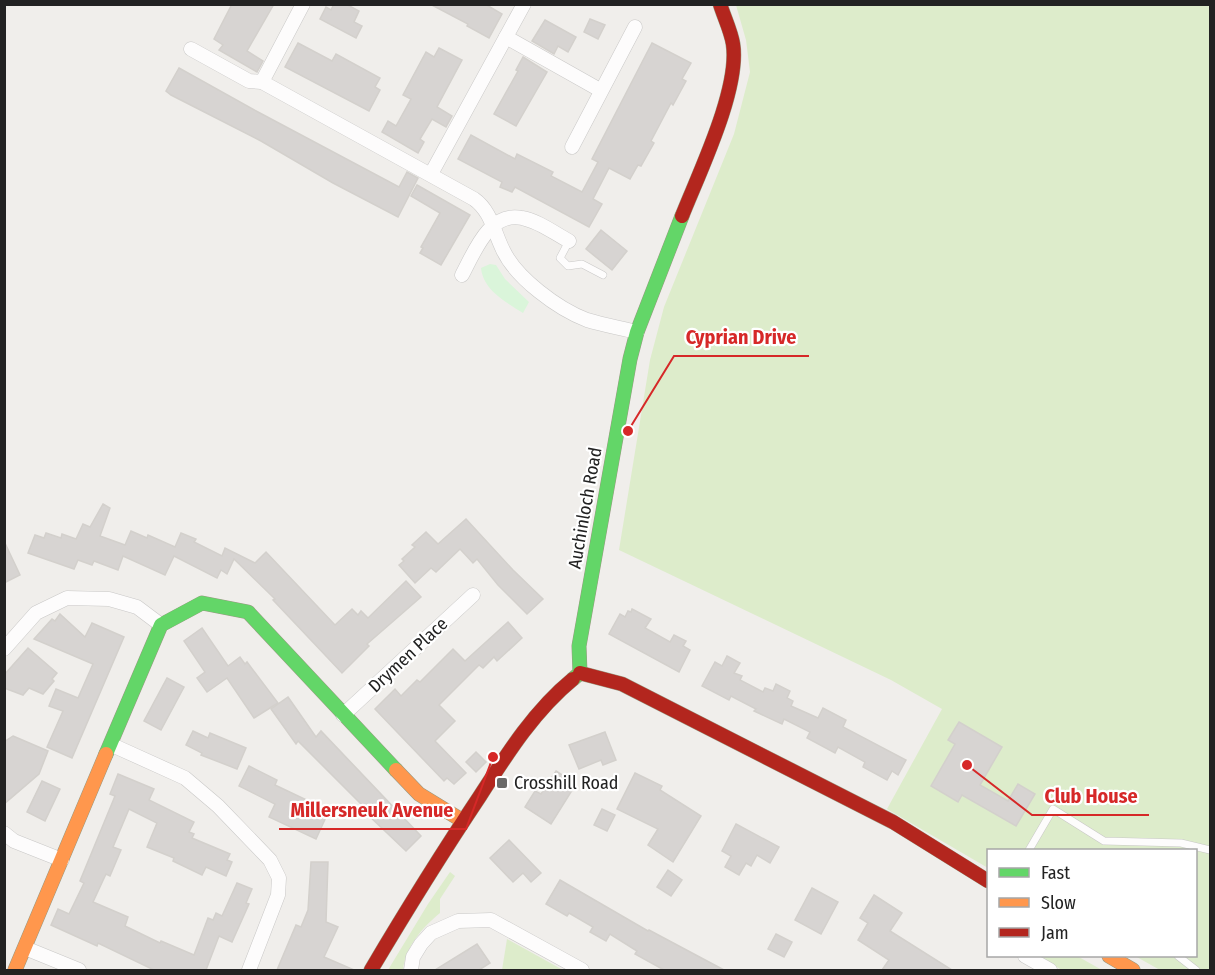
<svg xmlns="http://www.w3.org/2000/svg" width="1215" height="975" font-family="'Fira Sans Condensed',sans-serif">
<style>
.grass{fill:#ddeccb}
.park{fill:#daf5da}
.building{fill:#d7d4d2;stroke:#d3d0cc;stroke-width:1.5}
.lines{fill:none;stroke-linecap:round;stroke-linejoin:round}
.lane-casing{stroke:#c9c8c7;stroke-width:8}
.street-casing{stroke:#c9c8c7;stroke-width:15}
.fast-casing{stroke:#999a82;stroke-width:15}
.slow-casing{stroke:#999a82;stroke-width:15}
.jam-casing{stroke:#999a82;stroke-width:15}
.lane{stroke:#fdfcfc;stroke-width:7}
.street{stroke:#fdfcfc;stroke-width:14}
.fast{stroke:#63d668;stroke-width:14}
.slow{stroke:#ff974d;stroke-width:14}
.jam{stroke:#b3261e;stroke-width:14}
.poi-dot{fill:#6a6968;stroke:#fff;stroke-width:2}
.labels{text-anchor:middle;dominant-baseline:central;stroke-width:4.5;stroke-linejoin:round;paint-order:stroke}
.street-label{font-size:18px;fill:#222;stroke:#fff}
.poi-label{font-size:18px;fill:#222;stroke:#fff;text-anchor:start}
.leader{fill:none;stroke:#d62828;stroke-width:2}
.callout-dot{fill:#d62828;stroke:#fff;stroke-width:2}
.callout-label{font-size:20px;text-anchor:middle;font-weight:bold;fill:#d62828;stroke:#fff;stroke-width:4.5;stroke-linejoin:round;paint-order:stroke}
</style>
<rect width="100%" height="100%" fill="#f0eeeb"/>
<g class="grass">
<path d="M736,5H1210V970H1160L1135,956H1196V850H988V868L887,809L942,709L891,680L619,550L650,360L664,307L734,134L750,72L746,40Z"/>
<path d="M450,872L455,876L440,899V913C422,928 406,946 403,970H388L428,904Z"/>
<path d="M507,939L563,970H502Z"/>
<path d="M1037,956H1077L1102,970H1062Z"/>
</g>
<path class="park" d="M490,264L496,265L505,279L529,302L523,313C506,302 483,290 481,268Z"/>
<g class="building">
<path d="M232,4H274L247,51L263,61L257,72L219,50L223,45L214,39Z"/>
<path d="M334,4H346L359,11L354,22L362,26L356,38L320,19L326,7L331,10Z"/>
<path d="M430,4H485L502,14L489,38L467,26L468,24Z"/>
<path d="M590,19L605,25L598,39L584,32Z"/>
<path d="M545,20L576,37L568,52L558,46L554,54L532,41Z"/>
<path d="M298,43L332,61L336,54L380,78L375,87L380,90L369,111L285,67Z"/>
<path d="M652,43L691,63L682,79L686,81L673,105L671,103L651,141L654,143L641,166L638,165L630,179L609,168L593,199L602,204L589,227L515,187L512,192L500,187L502,182L458,159L471,135L515,159L517,154L553,172L551,176L582,192L598,162L592,159Z"/>
<path d="M439,48L462,60L437,107L452,116L446,127L432,119L420,139L424,142L418,153L382,132L388,121L396,126L411,99L403,95L426,52L434,57Z"/>
<path d="M523,57L547,72L516,126L494,114L518,71L516,70Z"/>
<path d="M179,68L258,112L399,187L407,172L418,178L398,217L333,183L261,141L171,95L166,91Z"/>
<path d="M417,185L470,215L441,265L420,253L423,248L421,247L440,213L411,196Z"/>
<path d="M601,230L627,251L612,270L586,249Z"/>
<path d="M103,504L110,508L100,536L125,545L131,531L147,538L148,535L175,547L181,533L196,539L194,542L222,556L225,548L255,563L266,552L335,625L352,609L358,615L361,611L368,618L406,581L421,597L367,644L369,646L342,673L273,600L275,599L234,559L227,574L221,570L217,578L174,556L165,575L123,556L118,570L94,561L92,565L78,560L74,569L28,553L35,535L44,538L46,533L61,538L62,534L76,539L83,524L90,527Z"/>
<path d="M466,519L513,570L543,599L527,614L498,585L477,559L473,563L460,549L436,572L431,568L415,583L399,565L404,561L402,559L415,547L412,545L426,532L438,544Z"/>
<path d="M4,541L20,575L4,583Z"/>
<path d="M632,609L651,619L645,628L670,642L674,635L686,641L683,646L690,650L679,672L609,634L620,614L625,617L628,611L631,612Z"/>
<path d="M60,614L85,637L92,623L124,637L72,758L47,747L63,711L49,706L56,689L78,698L93,664L34,639L52,619L55,621Z"/>
<path d="M508,622L522,638L497,661L494,657L483,668L479,665L439,705L455,721L435,741L466,773L454,784L447,778L444,781L375,709L395,689L401,696L417,680L420,682L453,649L465,661Z"/>
<path d="M202,628L228,666L240,657L245,664L247,662L278,703L254,718L227,678L207,692L197,678L205,672L184,641Z"/>
<path d="M28,648L57,673L52,679L54,681L43,694L29,688L23,695L4,688V675Z"/>
<path d="M727,656L740,663L734,673L742,676L740,680L763,692L765,688L773,691L776,684L790,691L787,698L793,701L791,706L818,718L823,708L846,720L843,727L906,760L898,775L892,771L887,780L863,767L865,762L838,747L835,753L807,738L810,732L784,719L782,724L754,711L756,709L731,696L729,700L702,686L715,662L722,666Z"/>
<path d="M167,678L184,687L161,730L144,721Z"/>
<path d="M288,697L316,737L321,731L421,836L406,851L367,814L369,812L298,741L296,744L271,709Z"/>
<path d="M959,722L1002,747L980,785L1008,801L1018,784L1035,794L1016,826L962,795L958,802L931,786L955,744L948,740Z"/>
<path d="M193,731L208,738L210,733L246,748L237,769L201,755L202,753L186,745Z"/>
<path d="M605,732L616,760L603,765L601,760L579,769L569,745Z"/>
<path d="M13,736L48,751L39,774L4,804V742Z"/>
<path d="M476,752L486,762L476,772L466,762Z"/>
<path d="M249,766L277,780L275,785L311,802L308,808L326,817L316,839L269,817L275,804L239,786Z"/>
<path d="M556,771L576,784L551,824L525,807L535,791L541,794Z"/>
<path d="M635,773L662,786L660,790L701,816L673,862L648,845L658,829L617,809Z"/>
<path d="M118,774L154,789L149,800L194,822L189,832L194,834L192,838L230,854L227,860L232,862L226,876L206,867L202,875L173,861L174,858L147,847L157,823L129,809L113,847L121,850L110,876L106,874L93,902L128,917L125,926L160,943L161,941L194,955L208,918L213,920L216,913L222,916L237,883L252,889L246,903L249,904L232,942L219,936L206,970H154L98,943L97,946L51,925L58,909L69,914L84,883L80,881L115,796L110,794Z"/>
<path d="M42,781L60,789L45,821L27,812Z"/>
<path d="M602,809L615,815L607,831L594,825Z"/>
<path d="M736,824L779,847L770,863L757,855L751,866L746,863L739,875L725,867L731,856L722,851Z"/>
<path d="M509,840L541,873L531,882L523,873L513,882L490,858Z"/>
<path d="M311,862H328L326,922L338,927L324,957L354,970H277L296,925L301,927L308,910Z"/>
<path d="M668,870L682,880L671,896L657,887Z"/>
<path d="M560,880L648,931L649,930L724,970H664L635,954L637,951L610,934L606,941L590,932L593,927L569,913L567,916L546,904Z"/>
<path d="M812,888L838,902L821,934L795,920Z"/>
<path d="M874,895L902,913L890,931L952,970H882L889,960L858,940L868,923L860,918Z"/>
<path d="M776,934L792,942L784,957L768,949Z"/>
<path d="M477,944L490,963L479,970H435Z"/>
</g>
<g class="lines">
<g class="lane-casing">
<g id="lane">
<path d="M569,241L560,258L568,266L582,264L603,275"/>
<path d="M1029,850L1053,809L1104,841L1181,843L1210,850"/>
<path d="M1178,956L1196,970"/>
</g>
</g>
<g class="street-casing">
<g id="street">
<path d="M303,4L262,82L474,199C491,211 494,232 503,250C516,278 558,309 587,320C603,325 621,328 637,332"/>
<path d="M506,37L600,90"/>
<path d="M191,49L249,81L262,82"/>
<path d="M572,147L635,27"/>
<path d="M431,174L524,4"/>
<path d="M462,275C474,253 489,211 522,218C539,221 554,233 569,241"/>
<path d="M4,649L36,613L67,598L109,599L137,607L161,625"/>
<path d="M343,715L473,595"/>
<path d="M112,745L185,778L218,806L270,860L279,878L278,895L249,970"/>
<path d="M4,833L14,841L62,860"/>
<path d="M25,948L79,970"/>
<path d="M1025,956L1050,970"/>
<path d="M411,970L413,957L421,944L431,933L458,921L491,920L582,970"/>
</g>
</g>
<g class="fast-casing">
<g id="fast">
<path d="M573,679L580,673L579,646L630,359L637,332L682,216"/>
<path d="M106,754L161,625L202,603L248,612L396,770"/>
</g>
</g>
<g class="slow-casing">
<g id="slow">
<path d="M396,770L419,794L463,821"/>
<path d="M1109,956L1133,970"/>
<path d="M15,970L106,754"/>
</g>
</g>
<g class="jam-casing">
<g id="jam">
<path d="M682,216C699,173 740,89 733,44C731,31 724,17 720,4"/>
<path d="M580,673L622,684L893,822L988,881"/>
<path d="M371,970C406,911 442,853 480,796C507,754 534,711 573,679"/>
</g>
</g>
<use href="#lane" class="lane"/>
<use href="#street" class="street"/>
<use href="#fast" class="fast"/>
<use href="#slow" class="slow"/>
<use href="#jam" class="jam"/>
</g>
<rect class="poi-dot" x="496" y="777" width="12" height="12" rx="3"/>
<g class="labels">
<g class="street-label">
<text transform="translate(585 508) rotate(-80)">Auchinloch Road</text>
<text transform="translate(408 655) rotate(-43)">Drymen Place</text>
</g>
<g class="poi-label">
<text x="514" y="783">Crosshill Road</text>
</g>
</g>
<path class="leader" d="M628 431L674 356H809M967 765L1032 815H1149M493 757L466 829H279"/>
<g class="callout-dot">
<circle cx="628" cy="431" r="6"/>
<circle cx="967" cy="765" r="6"/>
<circle cx="493" cy="757" r="6"/>
</g>
<g class="callout-label">
<text x="741" y="344">Cyprian Drive</text>
<text x="1091" y="803">Club House</text>
<text x="372" y="817">Millersneuk Avenue</text>
</g>
<rect width="1215" height="975" fill="none" stroke="#222222" stroke-width="12"/>
<rect x="987" y="849" width="210" height="108" fill="#ffffff" stroke="#a7a7a7" stroke-width="1.5"/>
<rect x="999" y="868" width="30" height="9" fill="#63d668" stroke="#a7a7a7" stroke-width="1.5"/>
<text x="1041" y="879" font-size="18" fill="#222222">Fast</text>
<rect x="999" y="898" width="30" height="9" fill="#ff974d" stroke="#a7a7a7" stroke-width="1.5"/>
<text x="1041" y="909" font-size="18" fill="#222222">Slow</text>
<rect x="999" y="928" width="30" height="9" fill="#b3261e" stroke="#a7a7a7" stroke-width="1.5"/>
<text x="1041" y="939" font-size="18" fill="#222222">Jam</text>
</svg>
